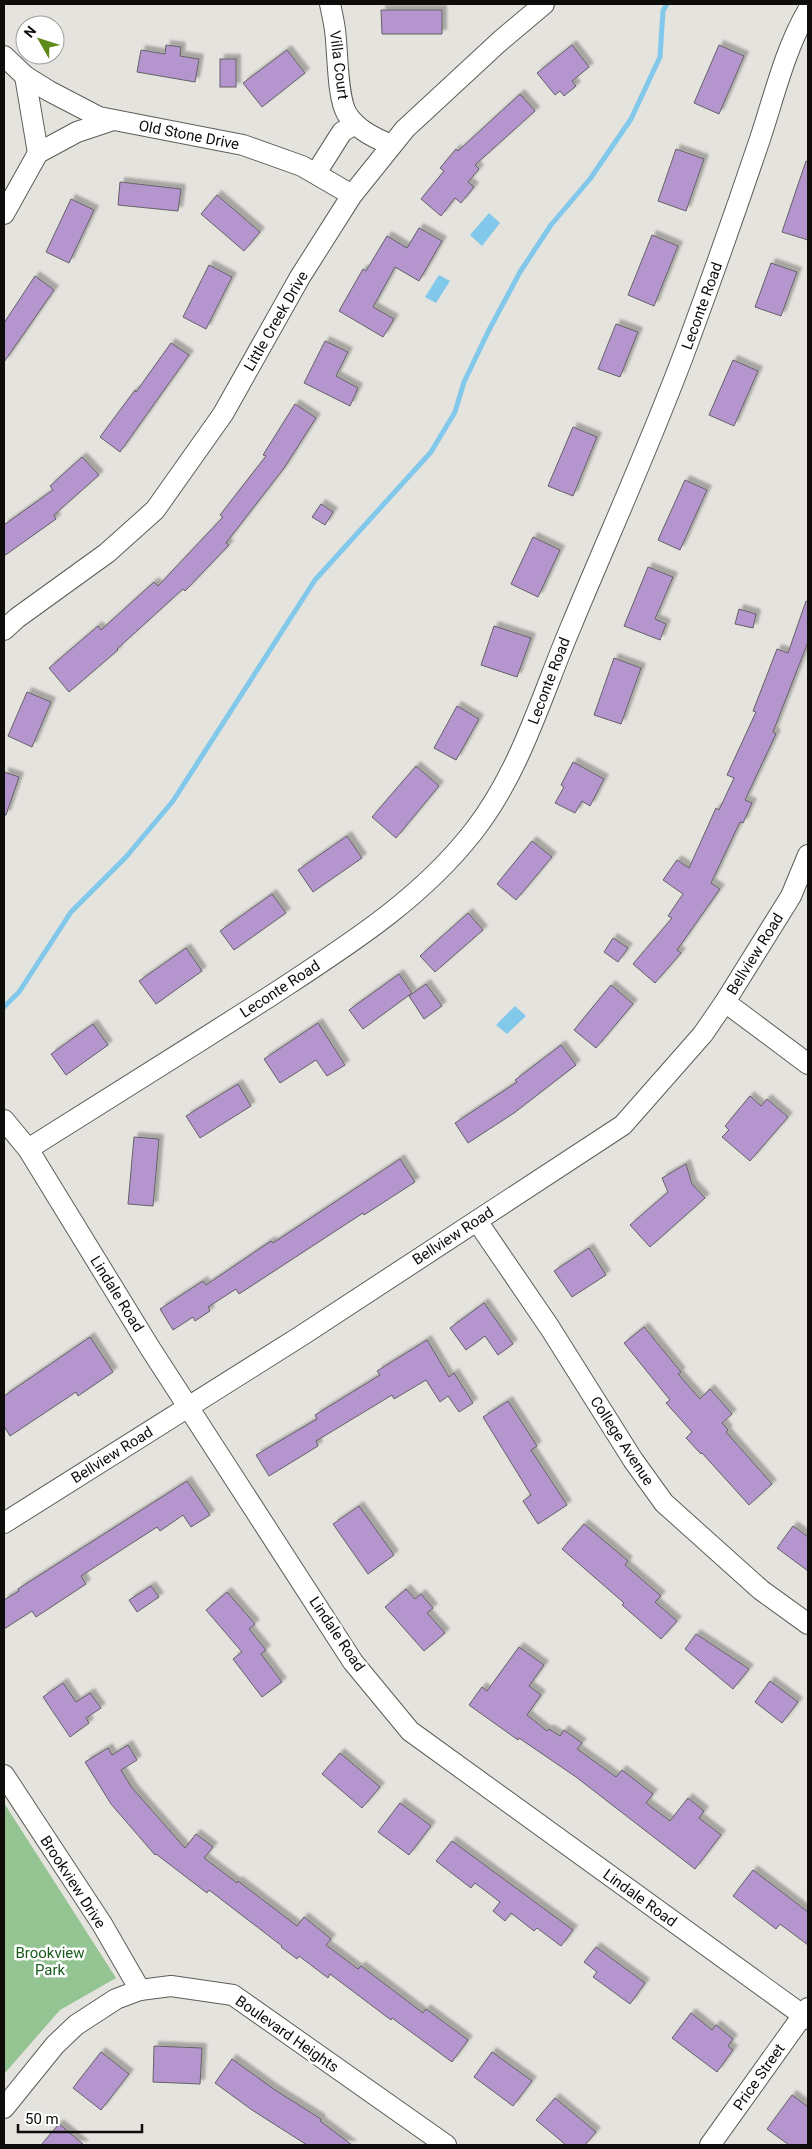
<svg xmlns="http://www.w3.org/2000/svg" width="812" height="2149" font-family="Roboto,sans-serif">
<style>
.green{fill:#95c493}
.water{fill:#82c8ea}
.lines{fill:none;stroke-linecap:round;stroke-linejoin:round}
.stream{stroke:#82c8ea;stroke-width:5}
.building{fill:#b595cd;stroke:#646166;filter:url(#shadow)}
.minor-casing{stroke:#5f5d58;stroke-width:22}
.minor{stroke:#fff;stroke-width:20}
.labels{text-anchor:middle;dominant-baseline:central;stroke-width:5;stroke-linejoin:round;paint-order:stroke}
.street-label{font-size:15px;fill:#0e0d0c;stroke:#fff}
.park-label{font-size:15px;fill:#1a5b1c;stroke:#fff}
</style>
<defs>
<filter id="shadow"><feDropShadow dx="4.5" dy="-4.5" stdDeviation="1" flood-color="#0004"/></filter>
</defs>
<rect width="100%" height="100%" fill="#e5e3de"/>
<path class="green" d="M4,1803L116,1978L60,2010L4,2074Z"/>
<g class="water">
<path d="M489,213L500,223L482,246L470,235Z"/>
<path d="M439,275L450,281L436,303L425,297Z"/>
<path d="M515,1006L526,1016L507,1034L496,1025Z"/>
</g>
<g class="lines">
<path class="stream" d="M4,1007L19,992L71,912L126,857L173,801L315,580L431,452L455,412L464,382L489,330L520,272L551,225L590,179L631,119L660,57L663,11L667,4"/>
</g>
<g class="building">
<path d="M381,10H442V34H382Z"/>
<path d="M166,45L181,47L180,56L199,59L195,82L137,72L141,50L165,54Z"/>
<path d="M572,45L589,67L572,81L576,86L564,96L560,91L555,95L537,73Z"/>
<path d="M719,45L744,56L719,114L694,103Z"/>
<path d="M287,50L305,73L262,107L243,83Z"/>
<rect x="220" y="59" width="16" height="28"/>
<path d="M520,94L535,111L475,165L479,169L468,182L474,187L461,203L455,198L441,216L421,199L444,171L440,168L456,149L458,151Z"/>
<path d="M676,149L704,159L686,211L658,201Z"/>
<path d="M806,161L808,162V240L782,232Z"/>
<path d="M120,182L181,189L178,211L118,205Z"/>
<path d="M217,195L260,232L244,251L201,214Z"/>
<path d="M71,199L94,210L69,263L46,252Z"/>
<path d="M419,228L442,241L419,281L395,267L373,307L394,319L383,337L339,311L363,269L366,271L387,236L407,248Z"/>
<path d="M652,235L678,246L654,306L628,295Z"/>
<path d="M771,263L797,272L781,316L755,307Z"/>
<path d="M209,265L232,277L206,329L183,317Z"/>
<path d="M35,276L54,290L4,362V323Z"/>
<path d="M616,324L638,332L620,377L598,369Z"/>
<path d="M325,341L348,352L336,376L358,388L350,406L304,383Z"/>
<path d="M171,343L189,355L120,452L100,437L135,390L136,392Z"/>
<path d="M733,360L758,371L734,426L709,415Z"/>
<path d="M295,404L316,418L284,468L226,543L229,545L185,591L183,589L117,649L118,650L69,692L49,668L98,626L101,630L154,582L158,586L223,517L220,515L266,456L263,455Z"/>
<path d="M573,427L597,437L573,496L548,486Z"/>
<path d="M82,457L99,475L54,515L56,519L4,556V525L53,490L50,486Z"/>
<path d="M685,480L707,490L680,550L658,540Z"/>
<path d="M321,504L333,512L325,525L312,517Z"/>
<path d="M533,537L560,550L538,597L511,584Z"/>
<path d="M648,567L673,577L655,619L666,624L660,640L624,626Z"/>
<path d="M806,601L808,602V642L773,732L776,734L745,800L752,803L743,823L740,822L711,883L720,889L677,950L681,953L655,983L633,964L672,918L668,916L683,894L663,880L677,860L689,868L716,808L719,810L734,778L727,775L756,712L753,711L777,649L788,653Z"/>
<path d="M739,609L756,614L753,628L735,624Z"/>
<path d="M494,626L531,638L517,677L481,665Z"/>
<path d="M614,658L641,668L621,724L594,715Z"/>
<path d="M27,692L51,702L32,747L8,736Z"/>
<path d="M457,706L479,719L456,760L434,748Z"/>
<path d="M573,762L604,779L590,806L582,801L575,813L555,803L564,787L561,785Z"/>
<path d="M416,766L439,786L396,838L372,817Z"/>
<path d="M4,772L19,777L6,815H4Z"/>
<path d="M347,836L362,858L313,892L298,870Z"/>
<path d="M532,841L552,857L516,900L497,884Z"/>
<path d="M272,894L286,913L234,950L220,931Z"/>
<path d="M468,913L483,930L435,972L420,956Z"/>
<path d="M613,938L628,948L618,962L604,952Z"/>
<path d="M186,948L202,971L156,1004L139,981Z"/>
<path d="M399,974L412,993L363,1029L349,1010Z"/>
<path d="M426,984L442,1006L424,1019L409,996Z"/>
<path d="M611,985L633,1004L596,1048L574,1030Z"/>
<path d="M318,1023L345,1065L327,1076L316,1060L280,1083L264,1059Z"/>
<path d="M93,1024L108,1045L66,1075L51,1054Z"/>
<path d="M561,1045L576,1065L514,1113L468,1143L455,1123L517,1082L515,1080Z"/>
<path d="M238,1084L251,1106L200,1138L186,1116Z"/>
<path d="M750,1096L761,1106L767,1099L788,1117L750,1161L722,1137L729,1130L725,1126Z"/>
<path d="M134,1137L159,1139L153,1206L128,1204Z"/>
<path d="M400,1159L415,1182L364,1215L363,1213L239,1294L236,1289L208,1307L210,1311L195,1321L193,1317L173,1330L160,1309L203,1281L206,1285L271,1241L273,1243Z"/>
<path d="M686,1164L692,1184L705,1198L650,1247L630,1225L668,1192L662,1178Z"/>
<path d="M589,1248L606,1275L572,1297L554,1271Z"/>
<path d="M484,1303L513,1344L498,1355L485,1336L466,1350L450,1328Z"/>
<path d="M644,1327L681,1372L678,1374L700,1399L710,1389L732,1414L722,1423L728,1430L726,1432L772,1484L749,1505L702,1453L701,1454L686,1438L692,1432L666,1403L670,1400L624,1343Z"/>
<path d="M90,1337L113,1372L78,1396L76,1392L10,1436L4,1426V1396Z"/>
<path d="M427,1340L449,1377L454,1373L473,1403L459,1412L448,1396L440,1402L426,1380L394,1399L392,1395L316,1441L318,1446L269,1476L256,1455L317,1419L315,1415L380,1375L377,1371Z"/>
<path d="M508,1401L537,1446L531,1450L567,1505L538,1524L523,1501L531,1495L483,1417Z"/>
<path d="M187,1481L210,1515L191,1527L183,1515L160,1531L157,1527L81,1576L86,1584L36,1617L32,1611L4,1629V1600L19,1591L18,1589Z"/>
<path d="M359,1506L394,1555L368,1574L333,1524Z"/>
<path d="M584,1524L628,1561L625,1565L661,1596L655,1602L677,1621L661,1639L622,1605L624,1603L562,1549Z"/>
<path d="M793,1526L808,1537V1571L777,1548Z"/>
<path d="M151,1586L159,1597L137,1612L129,1600Z"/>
<path d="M406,1589L415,1599L421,1594L433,1608L427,1613L445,1633L424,1651L385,1607Z"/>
<path d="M227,1592L255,1624L249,1629L266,1650L261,1654L282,1682L262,1697L233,1659L242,1652L206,1610Z"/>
<path d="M696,1634L749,1669L733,1689L685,1649Z"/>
<path d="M519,1647L544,1665L529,1686L541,1695L527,1715L547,1731L549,1729L560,1736L564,1730L582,1743L577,1749L616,1777L622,1770L653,1794L646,1803L670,1821L688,1798L704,1811L699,1818L721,1835L695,1869L576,1777L519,1738L518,1740L469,1705L482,1687L487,1691Z"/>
<path d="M770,1681L798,1702L782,1723L755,1702Z"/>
<path d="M63,1683L76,1702L90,1693L101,1708L86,1718L89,1723L70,1737L43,1697Z"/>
<path d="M128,1745L137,1760L121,1770L132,1788L185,1848L196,1834L213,1847L204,1858L237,1883L238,1881L297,1926L304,1917L331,1939L326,1945L358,1969L361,1966L423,2013L426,2009L468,2040L452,2062L392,2018L391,2020L330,1974L328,1978L299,1956L297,1959L281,1947L282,1946L209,1890L207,1893L156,1854L155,1855L111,1804L85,1762L108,1748L112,1755Z"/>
<path d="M340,1753L380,1787L362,1808L322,1774Z"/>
<path d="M400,1803L431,1826L409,1855L378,1832Z"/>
<path d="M452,1841L573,1930L561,1946L537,1928L534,1931L511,1913L505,1921L493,1911L500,1902L475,1883L471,1888L436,1861Z"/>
<path d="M753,1870L808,1912V1945L780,1924L776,1929L733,1896Z"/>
<path d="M596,1947L645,1983L630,2004L593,1977L597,1972L584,1962Z"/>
<path d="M691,2013L712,2030L716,2025L733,2039L728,2046L733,2050L717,2072L672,2038Z"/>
<path d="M154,2046L202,2048L200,2084L153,2082Z"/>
<path d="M101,2052L129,2074L101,2110L73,2088Z"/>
<path d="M492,2052L532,2081L513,2106L474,2077Z"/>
<path d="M232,2059L275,2090L321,2119L320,2121L352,2145H307L252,2110L215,2083Z"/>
<path d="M792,2095L808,2107V2145H789L767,2129Z"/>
<path d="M555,2098L596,2132L585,2145H566L536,2120Z"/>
<path d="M59,2124L84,2145H41Z"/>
</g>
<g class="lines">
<g class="minor-casing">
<g id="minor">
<path d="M330,4C332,13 334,22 335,30C338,52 337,98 347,114C357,130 375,138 391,145"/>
<path d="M4,56L25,76L49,91L99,117L243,145L302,166L352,195"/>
<path d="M25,76L38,153"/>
<path d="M316,173L342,132L355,124"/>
<path d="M4,214L38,153L77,132L113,120"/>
<path d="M4,630L17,618L107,553L155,510L223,414L300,277L352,195L405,129L499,42L544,4"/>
<path d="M725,1002L808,1064"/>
<path d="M4,1120L28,1149L150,1348L353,1662L410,1731L808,2019"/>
<path d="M28,1149C109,1098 191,1047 272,995C345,947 419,901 473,832C521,771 542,694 572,624C611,530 653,438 688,343C713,275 737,207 760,139C774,97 785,49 808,10"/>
<path d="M477,1221L550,1328L633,1460L664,1503L761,1590L808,1624"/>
<path d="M4,1523L301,1336L623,1125L703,1034L725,1002L791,896L808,855"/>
<path d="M4,1775L102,1924L140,1990"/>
<path d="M4,2108L55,2045L76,2025L116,1999L140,1990L171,1986L233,1995L446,2145"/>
<path d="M710,2145L808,2008"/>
</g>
</g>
<use href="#minor" class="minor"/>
</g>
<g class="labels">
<g class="street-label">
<text transform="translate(339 65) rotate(83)">Villa Court</text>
<text transform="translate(189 135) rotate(11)">Old Stone Drive</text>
<text transform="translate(702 306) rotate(-70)">Leconte Road</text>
<text transform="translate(276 321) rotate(-60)">Little Creek Drive</text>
<text transform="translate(549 681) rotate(-69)">Leconte Road</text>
<text transform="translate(755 954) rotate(-58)">Bellview Road</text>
<text transform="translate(280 989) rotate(-33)">Leconte Road</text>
<text transform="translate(453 1236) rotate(-33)">Bellview Road</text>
<text transform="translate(117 1294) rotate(58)">Lindale Road</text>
<text transform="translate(622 1441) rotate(57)">College Avenue</text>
<text transform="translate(112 1455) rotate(-32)">Bellview Road</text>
<text transform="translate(337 1634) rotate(56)">Lindale Road</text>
<text transform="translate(73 1882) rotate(57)">Brookview Drive</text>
<text transform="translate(640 1898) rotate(36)">Lindale Road</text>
<text transform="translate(287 2034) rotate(35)">Boulevard Heights</text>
<text transform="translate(759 2077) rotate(-55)">Price Street</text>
</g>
<g class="park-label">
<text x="50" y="1953">Brookview<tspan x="50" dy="17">Park</tspan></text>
</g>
</g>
<rect width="812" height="2149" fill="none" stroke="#0e0d0c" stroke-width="10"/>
<g transform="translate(40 40) rotate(309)"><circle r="24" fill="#ffffff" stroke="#9f9e9e"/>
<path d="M0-4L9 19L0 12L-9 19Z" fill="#5d8a1b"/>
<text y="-8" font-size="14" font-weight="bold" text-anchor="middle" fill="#0e0d0c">N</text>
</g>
<path d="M18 2124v8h124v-8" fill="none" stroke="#0e0d0c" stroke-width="2.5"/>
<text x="25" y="2124" font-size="15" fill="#0e0d0c" stroke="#ffffff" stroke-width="4" paint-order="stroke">50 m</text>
</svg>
